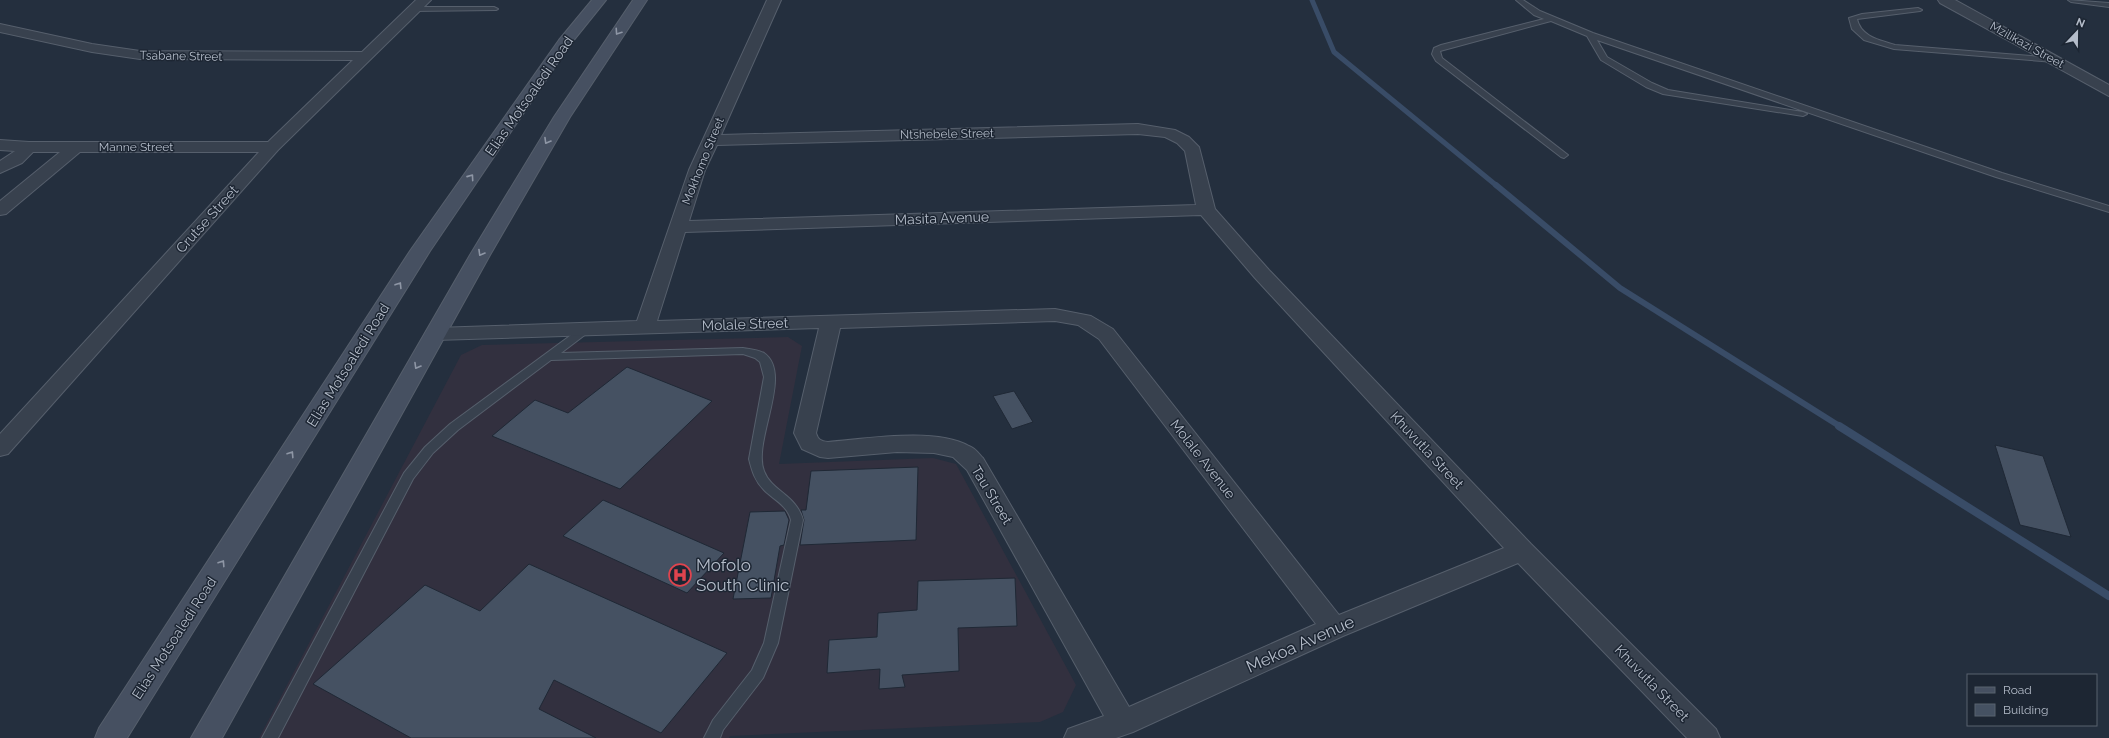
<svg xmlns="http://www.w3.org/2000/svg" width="2109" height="738" font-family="Raleway,sans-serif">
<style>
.medical{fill:#32303f}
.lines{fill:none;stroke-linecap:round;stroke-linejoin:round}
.stream-far2{stroke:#394c67;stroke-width:5}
.stream-far1{stroke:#394c67;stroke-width:6}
.stream{stroke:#394c67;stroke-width:8}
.building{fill:#455162;stroke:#1f2835}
.service-casing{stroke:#565f6c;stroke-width:2}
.minor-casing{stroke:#565f6c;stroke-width:2}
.secondary-casing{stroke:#565f6c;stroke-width:2}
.service{fill:#38414e;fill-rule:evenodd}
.minor{fill:#38414e;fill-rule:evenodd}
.secondary{fill:#465061;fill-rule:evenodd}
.oneway{stroke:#8e96a5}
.labels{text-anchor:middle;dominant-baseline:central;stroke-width:3;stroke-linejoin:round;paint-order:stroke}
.far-street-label{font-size:12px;fill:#b4bcc9;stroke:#1d2633}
.street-label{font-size:14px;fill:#b4bcc9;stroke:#1d2633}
.near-poi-label{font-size:17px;fill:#b4bcc9;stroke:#1d2633;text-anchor:start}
.near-street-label{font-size:17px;fill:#b4bcc9;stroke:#1d2633}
</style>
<rect width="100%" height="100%" fill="#242f3e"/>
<path class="medical" d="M788,337L802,346L779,464L933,458L956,464L1076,685L1063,712L1040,722L730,736L729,738H259L461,355L482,345Z"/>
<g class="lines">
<path class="stream-far2" d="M1312,0L1334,52L1497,186"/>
<path class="stream-far1" d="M1496,185L1620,288L1841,427"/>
<path class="stream" d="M1839,426L2109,596"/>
</g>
<g class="building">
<path d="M627,367L712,401L620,489L492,436L535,400L568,413Z"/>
<path d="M1014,391L1033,422L1012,429L993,396Z"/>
<path d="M1995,445L2043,456L2071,537L2020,525Z"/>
<path d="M918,467L916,540L800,545L804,520L801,510H806L811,471Z"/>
<path d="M603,500L724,553L687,593L563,536Z"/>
<path d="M785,511L789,520L784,545L780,546L771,598L733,599L750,512Z"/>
<path d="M529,564L727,653L661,733L554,680L539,709L596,738H411L313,684L425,585L480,611Z"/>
<path d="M1015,578L1017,626L958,628L959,671L902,675L905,687L879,689L880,669L827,673L829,640L877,637L878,613L917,610L918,581Z"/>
</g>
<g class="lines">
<g class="service-casing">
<g id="service">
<path d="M1516,0H1523L1540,11L1593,33L2002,173L2109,206V212L1996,177L1597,40L1607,57L1652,83L1668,90L1803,112L1807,114L1803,116L1663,94L1646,87L1601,60L1587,36L1551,21L1440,51L1442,58L1568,155L1564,158L1561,157L1436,61L1432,54L1434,48L1441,45L1544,19L1534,15Z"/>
<path d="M2068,0L2109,3V7L2071,2Z"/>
<path d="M494,7L498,9L496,10L414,11L410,9L414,7Z"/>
<path d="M1918,8L1922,10L1920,11L1857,19C1861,37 1880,40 1895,45L2055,58L2059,60L2055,62L1894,49L1864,40L1852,29L1849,18L1862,14Z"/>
<path d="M586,326L591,329L590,331L561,353L743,348C749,349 758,350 764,353C794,374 752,441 764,471C772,492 796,494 803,520L778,643L763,678L723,730L720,738H704L713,720L752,670L764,643L791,520C787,505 774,500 764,490C755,481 752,471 749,459L764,377L760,362L755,358L743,354L551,360L458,430L433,453L413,479L278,738H262L404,473L425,447L450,424L582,327Z"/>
</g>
</g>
<g class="minor-casing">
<g id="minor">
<path d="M416,0H431L278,150L8,454L0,456V434L259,152H80L6,214L0,215V201L60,152H33L22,163L0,173V161L15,151L0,150V140L29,142H268L353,60L140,59L92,52L0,32V24L92,44L140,51L362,52Z"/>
<path d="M767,0H781L721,135L1138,124L1175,130L1189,137L1199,147L1215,209L1269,270L1531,544L1716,729L1720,738H1687L1518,563L1343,636L1133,732L1116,738H1064L1068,729L1104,716L967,470L953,457L934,453L897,452L828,458L820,457L802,449L794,433L819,328L435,340L428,339L425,334L428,329L435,328L637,321L689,170ZM1138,134L1165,137L1177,143L1185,151L1196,205L689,221L705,170L717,145ZM1201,215L1255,278L1504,548L1339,615L1113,329L1091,316L1055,309L657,321L685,232ZM1055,321L1078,325L1099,339L1316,624L1129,707L983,458C979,454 975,448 969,446C935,427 866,439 828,442C821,441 818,440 816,433L840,328Z"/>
<path d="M1938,0H1955L2109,85V96L1940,3Z"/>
</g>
</g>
<g class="secondary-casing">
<g id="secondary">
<path d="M592,0H606L569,46L430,251L127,738H95L99,728L410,251L559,40Z"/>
<path d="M633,0H647L570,117L490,255L222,738H191L470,255L554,117Z"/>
</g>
</g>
<use href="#service" class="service"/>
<use href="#minor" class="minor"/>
<use href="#secondary" class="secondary"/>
</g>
<defs><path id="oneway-chevron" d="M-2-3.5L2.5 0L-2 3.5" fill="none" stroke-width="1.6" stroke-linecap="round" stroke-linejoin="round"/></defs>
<g class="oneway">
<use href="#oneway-chevron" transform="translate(618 32) rotate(124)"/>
<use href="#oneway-chevron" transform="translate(547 141) rotate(120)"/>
<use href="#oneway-chevron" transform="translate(471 177) rotate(-55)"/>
<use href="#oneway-chevron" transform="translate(481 253) rotate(120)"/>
<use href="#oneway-chevron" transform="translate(399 285) rotate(-58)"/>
<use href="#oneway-chevron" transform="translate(417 366) rotate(120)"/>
<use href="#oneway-chevron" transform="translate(291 454) rotate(-57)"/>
<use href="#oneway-chevron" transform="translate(222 563) rotate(-57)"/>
</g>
<defs>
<g id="hospital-ring" transform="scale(1.15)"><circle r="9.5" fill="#1d2633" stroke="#e0444e" stroke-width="1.5"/><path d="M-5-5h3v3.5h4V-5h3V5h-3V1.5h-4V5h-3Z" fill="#e0444e"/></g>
</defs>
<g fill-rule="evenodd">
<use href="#hospital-ring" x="680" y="575"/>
</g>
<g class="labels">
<g class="far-street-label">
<text transform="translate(2027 45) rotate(29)">Mzilikazi Street</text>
<text transform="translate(181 56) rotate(1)">Tsabane Street</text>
<text transform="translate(947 134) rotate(-1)">Ntshebele Street</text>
<text x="136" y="147">Manne Street</text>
<text transform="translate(703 161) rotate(-68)">Mokhomo Street</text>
</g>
<g class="street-label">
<text transform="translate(529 96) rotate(-55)">Elias Motsoaledi Road</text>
<text transform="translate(942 218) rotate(-2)">Masita Avenue</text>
<text transform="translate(207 219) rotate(-48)">Crutse Street</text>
<text transform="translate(745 324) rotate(-2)">Molale Street</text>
<text transform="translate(348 365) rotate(-58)">Elias Motsoaledi Road</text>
<text transform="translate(1427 450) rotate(47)">Khuvutla Street</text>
<text transform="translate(1203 459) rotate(52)">Molale Avenue</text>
<text transform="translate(992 495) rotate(59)">Tau Street</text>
<text transform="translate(174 638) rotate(-57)">Elias Motsoaledi Road</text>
<text transform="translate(1652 683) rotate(46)">Khuvutla Street</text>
</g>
<g class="near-poi-label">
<text x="696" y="565">Mofolo<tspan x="696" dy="20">South Clinic</tspan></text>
</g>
<g class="near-street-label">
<text transform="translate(1300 644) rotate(-24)">Mekoa Avenue</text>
</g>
</g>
<rect x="1967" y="674" width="130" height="52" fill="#1d2633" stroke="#59626f"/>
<rect x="1975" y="687" width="20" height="6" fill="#465061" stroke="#59626f"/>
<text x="2003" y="694" font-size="12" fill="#b4bcc9">Road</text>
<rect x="1975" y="704" width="20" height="12" fill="#455162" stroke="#59626f"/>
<text x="2003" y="714" font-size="12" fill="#b4bcc9">Building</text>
<g transform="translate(2077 32) rotate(22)" stroke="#1d2633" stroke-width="3" paint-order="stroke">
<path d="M0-3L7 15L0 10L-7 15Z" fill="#b4bcc9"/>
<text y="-6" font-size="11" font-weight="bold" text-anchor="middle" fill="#b4bcc9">N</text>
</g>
</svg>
